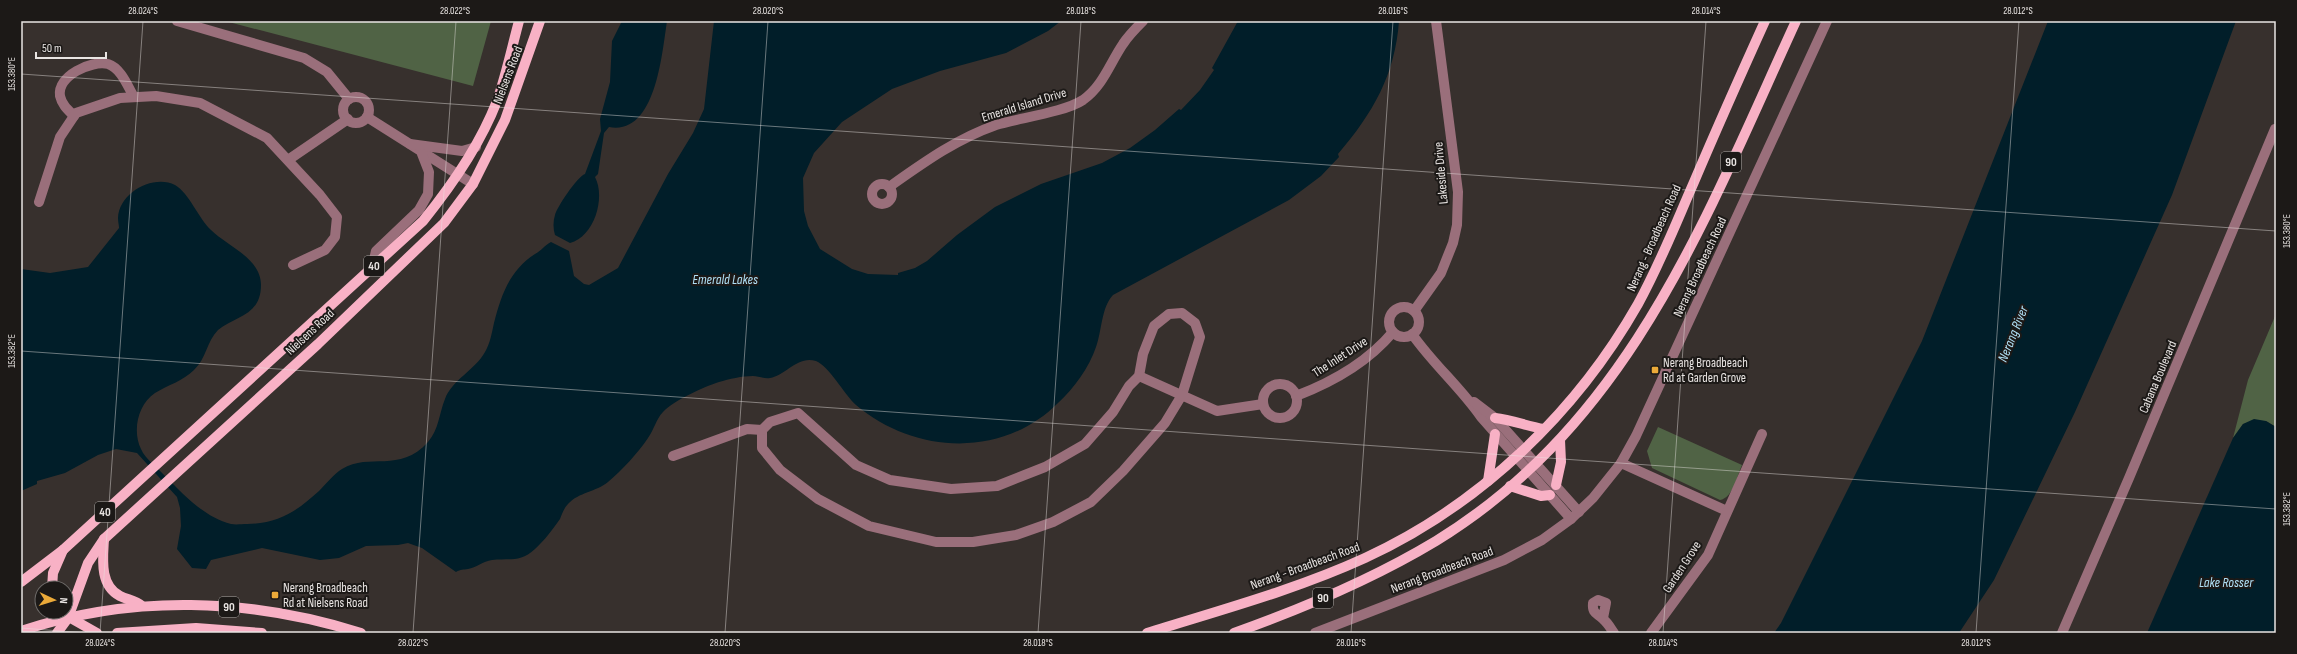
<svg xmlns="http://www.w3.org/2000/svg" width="2297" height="654" font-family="'Sofia Sans Condensed',sans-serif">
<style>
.green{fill:#506345}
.water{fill:#011e29}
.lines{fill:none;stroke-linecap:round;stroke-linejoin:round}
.minor{stroke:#9a6f7b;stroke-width:10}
.major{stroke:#f8b1c5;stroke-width:10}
.ticks{fill:none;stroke:#e9e5e3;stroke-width:1;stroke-opacity:0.45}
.poi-dot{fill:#ebaa39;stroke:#1c1917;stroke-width:1.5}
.labels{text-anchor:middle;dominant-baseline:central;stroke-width:4;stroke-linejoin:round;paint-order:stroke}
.shield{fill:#1c1917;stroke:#aca8a6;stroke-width:1}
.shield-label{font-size:12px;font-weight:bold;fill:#e9e5e3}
.street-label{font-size:13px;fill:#e9e5e3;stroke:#1c1917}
.poi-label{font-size:13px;fill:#e9e5e3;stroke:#1c1917;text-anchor:start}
.water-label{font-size:14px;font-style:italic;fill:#b0e0f6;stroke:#1c1917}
.neatline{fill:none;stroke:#e9e5e3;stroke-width:1.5}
.ticks-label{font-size:10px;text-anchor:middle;fill:#e9e5e3}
</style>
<rect width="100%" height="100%" fill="#37302d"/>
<g class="green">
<path d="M225,21H491L473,86Z"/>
<path d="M2276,314V427L2266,421L2243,424L2233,438L2248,380Z"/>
<path d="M1658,427L1742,465C1737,476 1733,498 1720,500L1652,468L1647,451Z"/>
</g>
<g class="water">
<path d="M622,21H667C662,53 656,136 609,127L604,133L598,174L595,177C606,198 594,237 570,243L555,235C553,229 553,221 555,215C557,207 577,177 585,174L601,131L600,119L610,82L612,41Z"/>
<path d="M714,21H1061L1048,31L1006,53L940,71L892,89L842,122L814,153L803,178L804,211L808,226L820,249L852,269L868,274L898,275V273L915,268L927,261L957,235L995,207L1041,184L1102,163L1130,148L1155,130L1179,109L1181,110L1200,90L1214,70L1212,68L1238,21H1399C1395,75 1373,113 1338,154L1339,157L1321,176L1289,200L1113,295C1101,308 1102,331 1096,347C1089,368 1074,388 1058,403C1002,459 914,454 856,405C844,394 829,366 816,361C798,355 786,375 770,378C764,379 758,376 753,376C742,376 729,379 719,382C704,387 674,400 663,412C656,419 654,430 648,438C638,453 622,470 608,482C596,492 579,492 568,504C564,508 562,514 560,519C553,529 544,541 535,549C520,563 509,558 492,560C483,561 476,568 468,569C463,570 461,569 456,572L422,548L408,543L398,545L366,546L339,558L320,560L262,548L211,560L206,569L192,568L177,549L181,526L180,508L177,497L137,453L116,449L98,455L65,473L37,481V484L21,491V269L50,273L88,267L119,228C119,225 118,222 118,218C119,192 154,174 175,185C189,193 199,219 211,230C227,246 261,258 261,285C261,316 235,316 218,330C207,341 206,359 194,370C183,381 168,385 155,393C138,404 132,431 141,449C145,459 158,468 165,476C184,495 204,517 231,524C236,525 242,524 247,524C278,524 297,511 319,491C326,484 334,474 342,469C370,452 399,474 428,442C439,429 439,414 445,399C452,380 475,370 485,352C490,344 492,332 494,323C501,295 510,270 535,254C541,251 545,245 551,242L569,251L574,276L584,284L589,285L618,268L668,174L693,133L704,109Z"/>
<path d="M2048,21H2236L2172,195L2075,412L1994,580L1959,633H1774L1781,623L1922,341Z"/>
<path d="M2254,419L2266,421L2276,427V633H2147L2233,438L2243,424Z"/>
</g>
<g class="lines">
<g class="minor">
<path d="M177,21L304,58L327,72L349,99"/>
<circle cx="356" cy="110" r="13"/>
<path d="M74,116C68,110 62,105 60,96C57,76 91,60 108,64C121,68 128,87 134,97"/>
<path d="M367,117L473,184"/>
<path d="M410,144L462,151L476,147"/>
<path d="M288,160L348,119"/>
<circle cx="882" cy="194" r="10"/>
<path d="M889,187C923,163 956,139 996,125C1019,118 1065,112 1083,100C1103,86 1110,63 1123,44C1128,36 1136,28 1143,21"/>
<path d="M39,202L60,137L76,113L120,98L156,96L200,103L267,138L320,195L337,217L335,237L325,250L293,265"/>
<path d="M372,268L376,251L419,210L428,194L429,172L422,154"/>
<circle cx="1404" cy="322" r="15"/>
<path d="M1414,311L1441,273L1453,243L1457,225L1458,192L1436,21"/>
<path d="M1182,313L1195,323L1200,337L1182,395L1165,423L1123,471L1091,502L1053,522L1016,535L973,542H936L869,526L818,499L780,470L762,448V430L770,422L798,413L856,465L890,480L951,489L997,486L1045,467L1085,444L1113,412L1129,386L1139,376L1143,354L1154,326L1169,314Z"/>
<path d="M1412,334C1433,364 1461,388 1481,417L1571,519"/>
<path d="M1139,376L1217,411L1263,404"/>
<circle cx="1280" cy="401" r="17"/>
<path d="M1296,396C1333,382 1367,363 1393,332"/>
<path d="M1474,402L1495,418L1579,512"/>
<path d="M673,456L747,429L762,430"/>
<path d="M1621,463L1727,511"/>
<path d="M1603,618L1606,603L1598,600L1593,603C1592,614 1597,613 1603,619C1608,623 1611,629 1614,633"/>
<path d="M1315,633L1504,560L1542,540L1571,519L1593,498L1621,463L1636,436L1827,21"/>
<path d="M1651,633L1708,555L1762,434"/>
<path d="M2062,633L2129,478L2275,129"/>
</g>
<g class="major">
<path d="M1495,418C1512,420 1527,426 1544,429"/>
<path d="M1488,481L1495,434"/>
<path d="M1556,485L1561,462L1560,440"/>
<path d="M1510,486L1541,496L1550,495"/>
<path d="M104,539C103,558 99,585 120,596C128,600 135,600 142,606"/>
<path d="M21,582L63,550L423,221C453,184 480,145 497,101C506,75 512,47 519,21"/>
<path d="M52,588L53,573L63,550"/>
<path d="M67,616L97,633"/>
<path d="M21,631C132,594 250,598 361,633"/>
<path d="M57,633L68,618L88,563L104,539L318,344L444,223L473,184L505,120L540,21"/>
<path d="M117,633L196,628L262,633"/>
<path d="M1147,633C1220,610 1295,590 1365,558C1480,505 1576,413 1638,304C1660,264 1676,223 1694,182C1717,128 1741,74 1765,21"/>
<path d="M1234,633C1304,608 1373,579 1436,541C1631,421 1705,219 1796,21"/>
</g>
</g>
<path class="ticks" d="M21,74L2276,231M21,351L2276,509M21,628L86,633M100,633L143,21M413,633L456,21M725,633L768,21M1038,633L1081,21M1351,633L1393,21M1663,633L1706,21M1976,633L2019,21"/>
<g class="poi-dot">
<rect x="1651" y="366" width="8" height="8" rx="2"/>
<rect x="271" y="591" width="8" height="8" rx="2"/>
</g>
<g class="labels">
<g class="shield">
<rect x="1721" y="152" width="20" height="20" rx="3"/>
<rect x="364" y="256" width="20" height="20" rx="3"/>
<rect x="95" y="502" width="20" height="20" rx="3"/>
<rect x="1313" y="588" width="20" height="20" rx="3"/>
<rect x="219" y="597" width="20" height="20" rx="3"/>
</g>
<g class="shield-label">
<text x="1731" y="162">90</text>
<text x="374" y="266">40</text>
<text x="105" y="512">40</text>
<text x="1323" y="598">90</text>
<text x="229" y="607">90</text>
</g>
<g class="street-label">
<text transform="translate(508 75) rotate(-69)">Nielsens Road</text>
<text transform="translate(1024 105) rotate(-17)">Emerald Island Drive</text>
<text transform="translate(1441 173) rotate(-95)">Lakeside Drive</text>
<text transform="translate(1654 238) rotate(-66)">Nerang - Broadbeach Road</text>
<text transform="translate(1700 267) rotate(-65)">Nerang Broadbeach Road</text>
<text transform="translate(310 332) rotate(-43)">Nielsens Road</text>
<text transform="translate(1340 357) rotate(-33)">The Inlet Drive</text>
<text transform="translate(2158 377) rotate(-67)">Cabana Boulevard</text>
<text transform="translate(1305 566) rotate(-20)">Nerang - Broadbeach Road</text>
<text transform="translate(1682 567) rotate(-57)">Garden Grove</text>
<text transform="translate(1442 570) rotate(-21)">Nerang Broadbeach Road</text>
</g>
<g class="poi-label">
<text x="1663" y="363">Nerang Broadbeach<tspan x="1663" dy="15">Rd at Garden Grove</tspan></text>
<text x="283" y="588">Nerang Broadbeach<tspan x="283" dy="15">Rd at Nielsens Road</tspan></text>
</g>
<g class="water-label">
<text x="725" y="279">Emerald Lakes</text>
<text transform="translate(2013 334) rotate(-68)">Nerang River</text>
<text x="2226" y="582">Lake Rosser</text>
</g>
</g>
<rect width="2297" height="654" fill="none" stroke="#1c1917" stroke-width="44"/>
<g transform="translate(54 600) rotate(94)"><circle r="19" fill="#1c1917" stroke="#6e6b69"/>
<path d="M0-3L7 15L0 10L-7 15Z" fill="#ebaa39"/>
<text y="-6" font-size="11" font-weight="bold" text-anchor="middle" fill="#e9e5e3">N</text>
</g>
<path d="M36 52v6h70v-6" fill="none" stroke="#e9e5e3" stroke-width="2"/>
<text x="42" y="52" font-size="12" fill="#e9e5e3" stroke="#1c1917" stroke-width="3" paint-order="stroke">50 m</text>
<rect x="22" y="22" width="2253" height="610" class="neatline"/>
<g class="ticks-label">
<text x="143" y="14">28.024°S</text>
<text x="455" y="14">28.022°S</text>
<text x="768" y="14">28.020°S</text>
<text x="1081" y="14">28.018°S</text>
<text x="1393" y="14">28.016°S</text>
<text x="1706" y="14">28.014°S</text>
<text x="2018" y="14">28.012°S</text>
<text transform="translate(11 74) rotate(-90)" y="4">153.380°E</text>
<text transform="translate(2286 231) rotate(-90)" y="4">153.380°E</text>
<text transform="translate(11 351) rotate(-90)" y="4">153.382°E</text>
<text transform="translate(2286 509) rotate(-90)" y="4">153.382°E</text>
<text x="100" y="646">28.024°S</text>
<text x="413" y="646">28.022°S</text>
<text x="725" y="646">28.020°S</text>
<text x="1038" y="646">28.018°S</text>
<text x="1351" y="646">28.016°S</text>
<text x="1663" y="646">28.014°S</text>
<text x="1976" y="646">28.012°S</text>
</g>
</svg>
